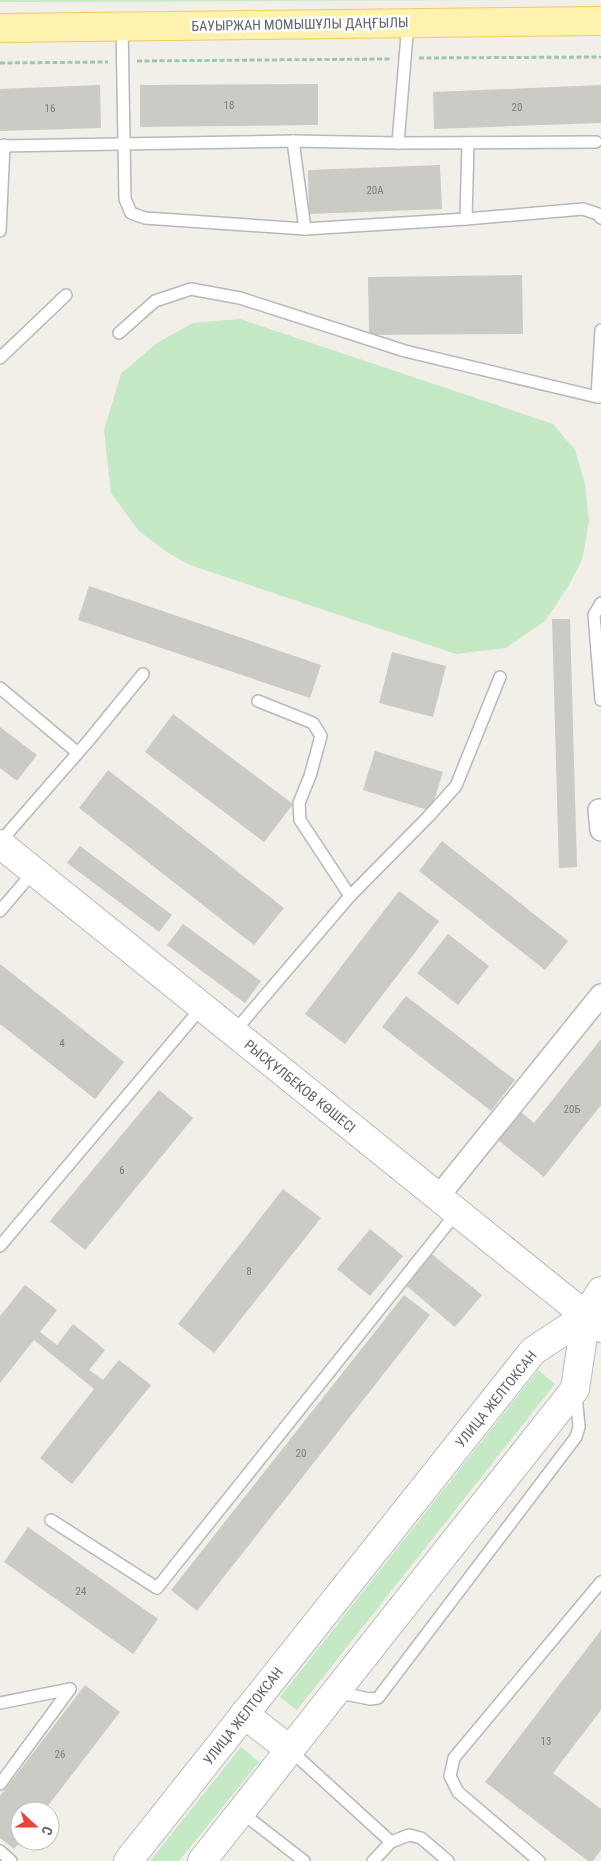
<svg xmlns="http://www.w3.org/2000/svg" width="601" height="1861" font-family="'Roboto Condensed',sans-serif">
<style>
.green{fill:#c5e8c5}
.building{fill:#cccac5}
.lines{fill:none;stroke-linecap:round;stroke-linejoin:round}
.service-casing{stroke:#b5b8bc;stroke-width:14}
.minor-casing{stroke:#b5b8bc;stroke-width:24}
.tertiary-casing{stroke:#b5b8bc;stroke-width:30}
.secondary-casing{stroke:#b6babf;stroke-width:30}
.primary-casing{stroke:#f2c960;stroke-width:30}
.path{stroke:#9cc7a9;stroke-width:3;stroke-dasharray:5 2.5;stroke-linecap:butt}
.service{stroke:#fff;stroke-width:11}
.minor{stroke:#fff;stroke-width:21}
.tertiary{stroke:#fff;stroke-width:28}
.secondary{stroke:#fff;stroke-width:28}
.primary{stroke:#fff2af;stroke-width:28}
.labels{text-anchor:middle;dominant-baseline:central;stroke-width:5;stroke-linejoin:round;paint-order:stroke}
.number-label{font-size:11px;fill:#7a7d7f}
.street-label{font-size:14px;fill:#5f6368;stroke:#fff}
</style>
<rect width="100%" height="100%" fill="#f1efe8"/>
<g class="green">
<path d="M0,0H511L0,2Z"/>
<path d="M240,319L553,424L575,450L585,484L589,522L582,560L569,585L545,621L506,648L456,654L190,565L168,553L139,531L111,493L104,430L121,374L157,343L193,323Z"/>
<path d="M538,1370L555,1384L297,1710L280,1697Z"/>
<path d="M241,1747L259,1762L179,1861H150Z"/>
</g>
<g class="building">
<path d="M318,84V125L140,127V85Z"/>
<path d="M100,85L101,128L0,131V89Z"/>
<path d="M601,85V123L434,129L433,92Z"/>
<path d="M440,165L442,209L309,214L308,170Z"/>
<path d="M522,275L523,334L369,335L368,277Z"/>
<path d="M89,586L321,665L310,698L78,620Z"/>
<path d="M552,619H570L577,867L559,868Z"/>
<path d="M392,652L446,666L433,717L379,703Z"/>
<path d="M173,714L293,804L264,842L145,752Z"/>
<path d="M0,727L37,755L17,781L0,768Z"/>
<path d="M375,751L443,772L431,811L363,790Z"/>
<path d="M108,770L284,908L254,945L79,808Z"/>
<path d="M442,841L568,941L545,970L419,871Z"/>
<path d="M80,846L172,915L159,932L67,863Z"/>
<path d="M399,891L439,921L345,1044L305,1014Z"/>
<path d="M183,924L261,981L245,1003L167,945Z"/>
<path d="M448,934L489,966L458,1005L417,973Z"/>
<path d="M0,964L124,1062L95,1099L0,1024Z"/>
<path d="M406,996L515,1080L491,1111L382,1027Z"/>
<path d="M601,1039V1105L544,1177L498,1140L521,1112L534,1123Z"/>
<path d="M159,1090L193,1118L85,1250L50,1221Z"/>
<path d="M283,1189L321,1218L214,1353L178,1324Z"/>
<path d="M370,1229L403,1256L370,1296L337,1269Z"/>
<path d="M428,1251L482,1295L455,1327L402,1282Z"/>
<path d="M25,1285L57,1310L40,1332L57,1345L73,1324L105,1350L89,1370L103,1380L119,1360L151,1385L72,1484L40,1458L94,1389L34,1340L0,1383V1316Z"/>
<path d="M404,1295L430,1315L197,1611L171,1590Z"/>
<path d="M28,1527L158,1619L133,1654L4,1562Z"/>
<path d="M601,1630V1710L553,1773L601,1809V1850L593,1861H588L485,1782Z"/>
<path d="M85,1685L120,1712L44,1811H20V1842L14,1849L0,1838V1796Z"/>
</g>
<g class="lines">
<g class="service-casing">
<g id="service">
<path d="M408,23L398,143L596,142"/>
<path d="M122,26L125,199L131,213L145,218L305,229"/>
<path d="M398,143L293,141L305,229L466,219L468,143"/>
<path d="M0,146L293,141"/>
<path d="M466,219L583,209L598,214L601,218"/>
<path d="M0,231L4,145"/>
<path d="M601,330L597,397H601"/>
<path d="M119,333L155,301L191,289L240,298L405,351L597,397"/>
<path d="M0,358L66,295"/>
<path d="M601,603L594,615L601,700"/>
<path d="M0,688L78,753"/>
<path d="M258,701L313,723L321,736L310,776L299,803L300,820L350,896"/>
<path d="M0,842L90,739L143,674"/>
<path d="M0,911L34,871"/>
<path d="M234,1032L350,896L428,817L456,786L500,677"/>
<path d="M0,1246L202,1007"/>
<path d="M51,1520L157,1588L457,1212"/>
<path d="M336,1692L370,1699L378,1698L576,1437L579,1427L576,1394"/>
<path d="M0,1703L70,1689"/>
<path d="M290,1750L391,1842L409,1835L421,1838L448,1861"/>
<path d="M0,1784L70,1689"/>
<path d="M241,1812L304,1861"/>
<path d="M0,1851L11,1861"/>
<path d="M373,1861L391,1842"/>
<path d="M539,1861L458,1792L450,1776L454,1758L601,1582"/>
</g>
</g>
<g class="minor-casing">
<g id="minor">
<path d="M601,810H599L601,830"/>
<path d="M438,1197L601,995"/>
</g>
</g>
<g class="tertiary-casing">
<path id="tertiary" d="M0,844L601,1328"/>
</g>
<g class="secondary-casing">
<g id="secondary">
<path d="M244,1714L290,1750"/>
<path d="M128,1861L533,1351L586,1316"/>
<path d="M202,1861L575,1389L586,1316L601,1291"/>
</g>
</g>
<g class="primary-casing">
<path id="primary" d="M0,28L601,21"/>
</g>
<g class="path">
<path d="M419,58L601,57"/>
<path d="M137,61L390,59"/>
<path d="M0,63L108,62"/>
</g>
<use href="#service" class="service"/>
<use href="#minor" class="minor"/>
<use href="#tertiary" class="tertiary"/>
<use href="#secondary" class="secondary"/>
<use href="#primary" class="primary"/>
</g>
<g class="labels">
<g class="number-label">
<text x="229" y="105">18</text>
<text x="517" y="107">20</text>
<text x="50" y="108">16</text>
<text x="375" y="190">20А</text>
<text x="62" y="1043">4</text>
<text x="572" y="1109">20Б</text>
<text x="122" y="1170">6</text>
<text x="249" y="1271">8</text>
<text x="301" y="1453">20</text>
<text x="81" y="1591">24</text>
<text x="546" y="1741">13</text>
<text x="60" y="1754">26</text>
</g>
<g class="street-label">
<text transform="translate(300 24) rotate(-1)">БАУЫРЖАН МОМЫШҰЛЫ ДАҢҒЫЛЫ</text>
<text transform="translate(300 1086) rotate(39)">РЫСҚҰЛБЕКОВ КӨШЕСІ</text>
<text transform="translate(496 1399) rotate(-51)">УЛИЦА ЖЕЛТОКСАН</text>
<text transform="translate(243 1716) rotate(-52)">УЛИЦА ЖЕЛТОКСАН</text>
</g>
</g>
<g transform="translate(35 1826) rotate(111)"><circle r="24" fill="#ffffff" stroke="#bfc1c3"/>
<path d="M0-4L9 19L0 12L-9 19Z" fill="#ea4335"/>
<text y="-8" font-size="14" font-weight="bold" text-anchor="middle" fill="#5f6368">С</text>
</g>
</svg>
